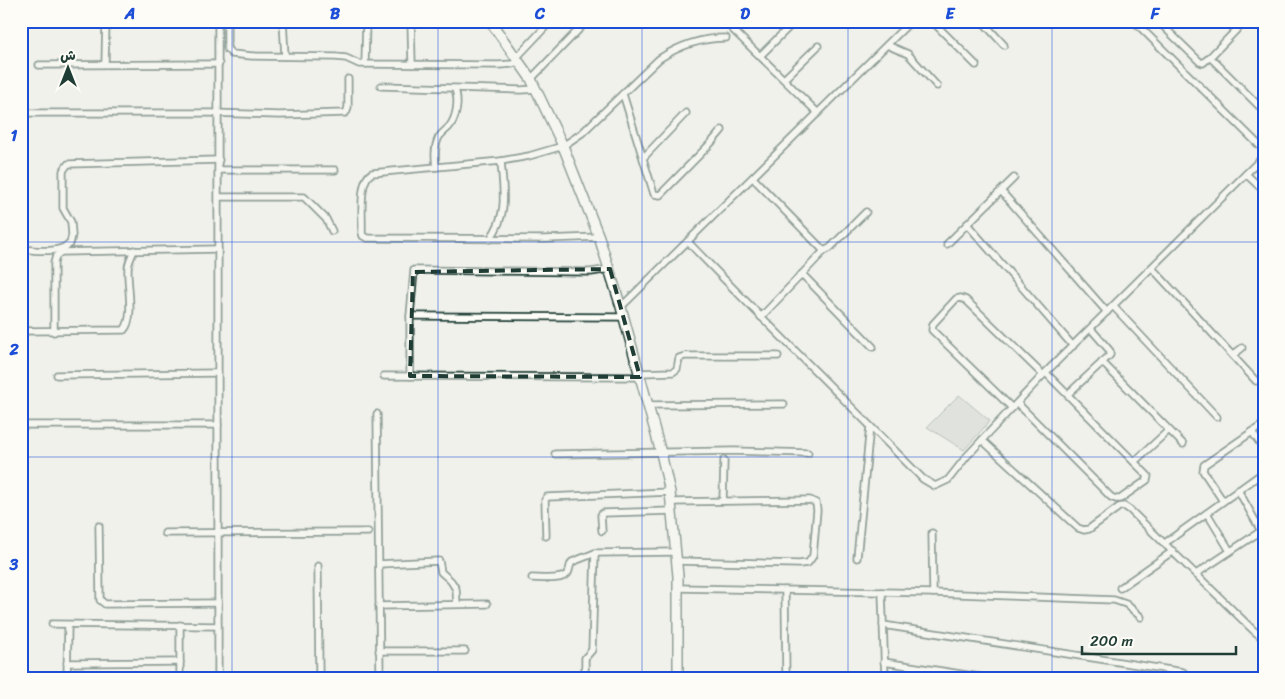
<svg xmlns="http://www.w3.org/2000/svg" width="1285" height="699" font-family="Sriracha,'Playpen Sans Arabic',sans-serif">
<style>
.green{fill:#cdd3cd;stroke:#768880}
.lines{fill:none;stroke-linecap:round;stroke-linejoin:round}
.minor-casing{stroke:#1f3d34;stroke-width:9}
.secondary-casing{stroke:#1f3d34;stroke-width:12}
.minor{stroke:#fdfcf7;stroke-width:5.5}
.secondary{stroke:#fdfcf7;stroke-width:9}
.marked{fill:none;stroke:#1f3d34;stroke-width:4;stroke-dasharray:10 6;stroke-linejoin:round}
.grid{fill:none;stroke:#1d4ed8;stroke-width:1;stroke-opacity:0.55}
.neatline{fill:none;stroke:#1d4ed8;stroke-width:2}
.grid-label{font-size:16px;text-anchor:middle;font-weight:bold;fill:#1d4ed8}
</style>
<rect width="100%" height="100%" fill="#f0f1eb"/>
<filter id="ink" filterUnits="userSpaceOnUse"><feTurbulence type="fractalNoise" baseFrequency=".02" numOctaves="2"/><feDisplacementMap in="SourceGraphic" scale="10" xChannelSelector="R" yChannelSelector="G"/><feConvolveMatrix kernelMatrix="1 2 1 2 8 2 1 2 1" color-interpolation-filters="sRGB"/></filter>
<g filter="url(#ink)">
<path class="green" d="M959,395L990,421L964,450L927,427Z"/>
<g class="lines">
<g class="minor-casing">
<g id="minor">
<path d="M218,21V678"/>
<path d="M227,21V49L232,54L252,56L336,57L346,58L359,64L499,65L512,64L519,61"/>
<path d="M283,21L285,56"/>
<path d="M411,21L412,64"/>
<path d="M724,21L818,113"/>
<path d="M932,21L976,65"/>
<path d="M982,21L1004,45"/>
<path d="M1134,21L1264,150"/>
<path d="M1158,21L1200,62L1203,63L1210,57"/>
<path d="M1245,21L1210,57L1264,111"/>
<path d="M887,45L908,54L937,86"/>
<path d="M760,56L795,21"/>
<path d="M517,57L551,21"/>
<path d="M105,64L106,21"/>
<path d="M365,64L366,21"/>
<path d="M39,65L219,64"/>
<path d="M531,79L587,21"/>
<path d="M784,79L818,46"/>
<path d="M381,86L521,90L536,89"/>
<path d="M623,94L654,194L660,195L711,143L722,130"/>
<path d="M21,113H211L279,115L345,113L347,111L348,107V79"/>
<path d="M644,157L686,113"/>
<path d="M436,167C435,158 434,148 438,139C440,134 445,131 449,127C457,117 459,101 455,89"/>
<path d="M219,170H335"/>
<path d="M1246,174L1264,191"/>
<path d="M753,178L824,251"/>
<path d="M1001,191L1107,312"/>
<path d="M219,197H304L326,219L332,231"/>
<path d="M967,224L1073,346"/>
<path d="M599,237L545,239L367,238L363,236L362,233C363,218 358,180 372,173L501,161L529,156L563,146L582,133L659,59C680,45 701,38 726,38"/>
<path d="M490,239C509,213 503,191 501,161"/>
<path d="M688,242C765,322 845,400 923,479L935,486L948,480L967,456L1043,375L1264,156"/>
<path d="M947,244L1014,178"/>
<path d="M21,249C37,250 56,254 70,244L72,235L71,222L63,208V171L68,164L219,160"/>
<path d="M1152,268L1256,381"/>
<path d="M802,274L873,347"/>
<path d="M1113,306L1217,417"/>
<path d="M621,307L911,21"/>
<path d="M410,316L624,317"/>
<path d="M761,317L824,251L830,248L866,212"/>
<path d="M21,331L124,330C135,318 127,285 128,269C128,262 132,256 134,250"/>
<path d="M54,332V263L56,256L61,252L218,249"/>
<path d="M1233,355L1242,348"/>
<path d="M1102,362L1183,444"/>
<path d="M639,373L673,372L677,369L679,358L685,356H778"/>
<path d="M57,375L217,373"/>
<path d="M384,376L640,377"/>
<path d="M410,376V316L414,270L591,272L610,269"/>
<path d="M1068,394L1110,355V351L1091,329"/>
<path d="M1017,403L1111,497L1116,499H1120L1147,480L1148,476L1046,373"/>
<path d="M648,405L784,404"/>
<path d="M1012,408L932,330L933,324L956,299L961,298L966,300L1043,375"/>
<path d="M377,414L380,678"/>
<path d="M21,425H218"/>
<path d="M1252,432L1264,424"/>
<path d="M982,440L1078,528L1084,530L1089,529L1119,507L1124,506L1130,510L1253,630L1264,639"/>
<path d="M555,454L734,451L808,453"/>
<path d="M1134,462L1169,430"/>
<path d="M1238,490L1261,531"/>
<path d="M723,501L724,460"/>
<path d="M1223,501L1203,471L1204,465L1252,432L1264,449"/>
<path d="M671,502L810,500L816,503L817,510L813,556L808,563L799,564L676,561"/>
<path d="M1207,513L1230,551"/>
<path d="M99,526L100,600L105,604L218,603"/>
<path d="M602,531L601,515L603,513L672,511"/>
<path d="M165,533L368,532"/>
<path d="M932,533L933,593"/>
<path d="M546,536L545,500L547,497L670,492"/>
<path d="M1165,543L1264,472"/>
<path d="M857,558L870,426"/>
<path d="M379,564L439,561L441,572L451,581L456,589L457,604"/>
<path d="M318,566L319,678"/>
<path d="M1196,574L1264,529"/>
<path d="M532,578C540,578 563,581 568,573C570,570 569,566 572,562L595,553L676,552"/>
<path d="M678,588L933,593L1114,600L1126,604L1141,617"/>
<path d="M1120,588L1173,551"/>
<path d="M785,590L786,678"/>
<path d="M882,592L885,678"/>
<path d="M379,606L487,604"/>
<path d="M52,624L218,626"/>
<path d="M883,625L1183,672L1185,674L1186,678"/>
<path d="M379,651H465"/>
<path d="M884,662L986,678"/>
<path d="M67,663L180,662"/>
<path d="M67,678L68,625"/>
<path d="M180,678V625"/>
<path d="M585,678V658L592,650L595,553"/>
</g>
</g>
<g class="secondary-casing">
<path id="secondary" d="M490,21L531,79L563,146L599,237L621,307L661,453L670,492L678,576V678"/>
</g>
<use href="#minor" class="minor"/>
<use href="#secondary" class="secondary"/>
</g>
</g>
<path d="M0 0H1285V699H0ZM610,269L640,377L410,376L413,272Z" fill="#f0f1eb" fill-opacity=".55" fill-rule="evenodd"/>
<path class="marked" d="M610,269L640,377L410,376L413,272Z"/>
<path class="grid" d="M232,21V678M438,21V678M642,21V678M848,21V678M1052,21V678M21,242H1264M21,457H1264"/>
<rect width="1285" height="699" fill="none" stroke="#fdfcf7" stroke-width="55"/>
<g transform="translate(68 68)" stroke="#fdfcf7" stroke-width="4" paint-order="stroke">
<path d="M0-4L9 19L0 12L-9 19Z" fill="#1f3d34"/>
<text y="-8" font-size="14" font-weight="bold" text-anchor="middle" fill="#1f3d34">ش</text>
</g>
<path d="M1082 646v8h154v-8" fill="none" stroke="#1f3d34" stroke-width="2.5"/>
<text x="1090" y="646" font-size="15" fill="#1f3d34" stroke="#fdfcf7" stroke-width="4" paint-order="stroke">200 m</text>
<rect x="28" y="28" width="1230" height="644" class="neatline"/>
<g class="grid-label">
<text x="130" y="19">A</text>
<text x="335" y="19">B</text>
<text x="540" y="19">C</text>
<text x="745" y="19">D</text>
<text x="950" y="19">E</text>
<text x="1155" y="19">F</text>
<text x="14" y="141">1</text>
<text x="14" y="355">2</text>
<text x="14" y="570">3</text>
</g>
</svg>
